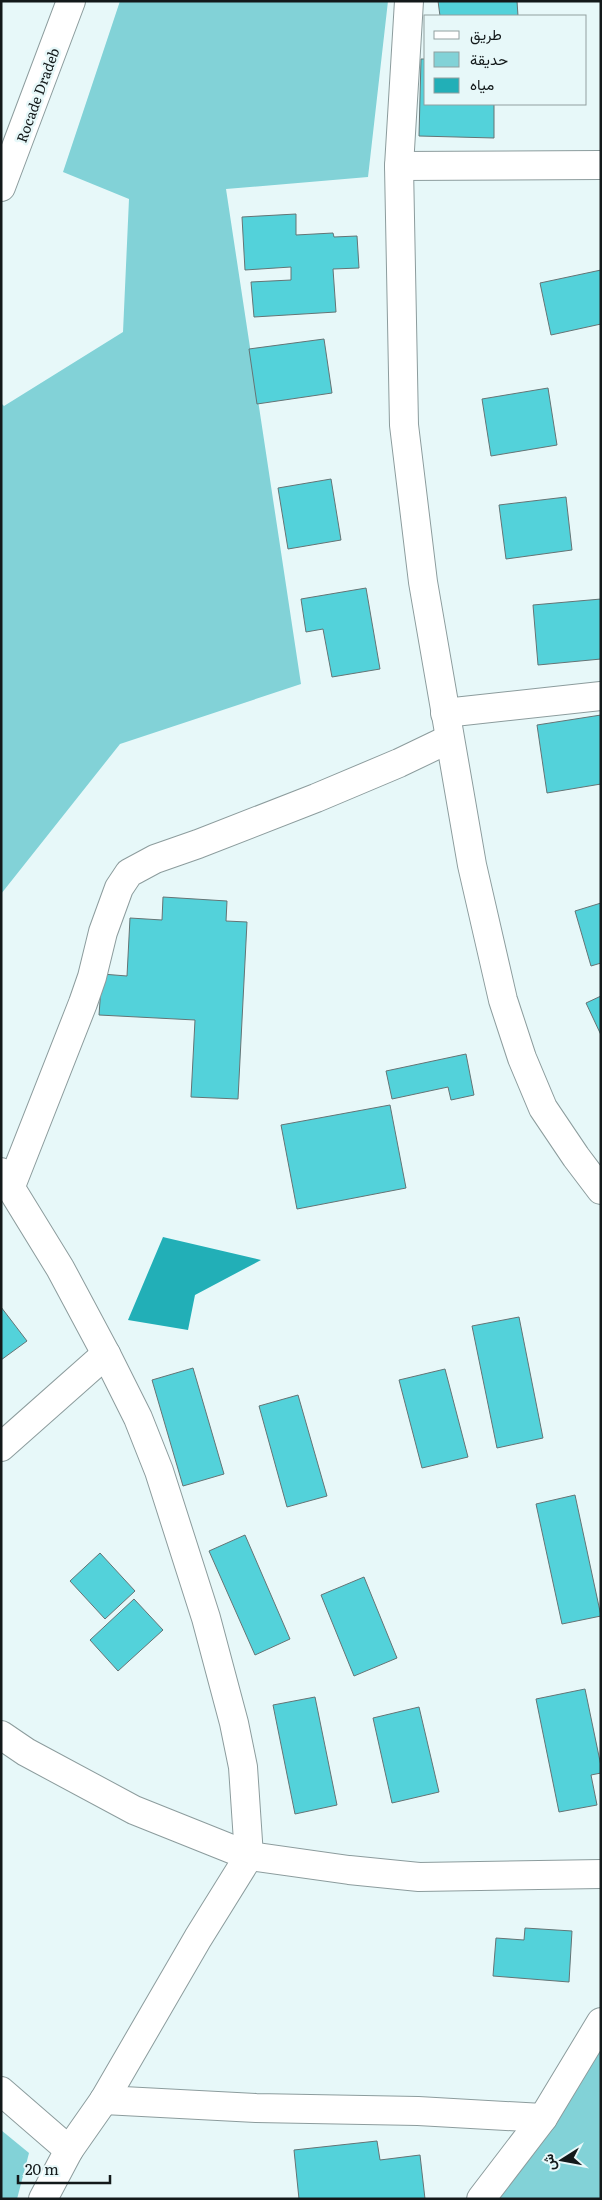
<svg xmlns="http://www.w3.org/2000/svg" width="602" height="2200" font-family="Literata,Vazirmatn,serif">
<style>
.green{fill:#82d2d7}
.water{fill:#22afb7}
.building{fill:#53d2da;stroke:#657475}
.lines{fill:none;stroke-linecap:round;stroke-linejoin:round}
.minor-casing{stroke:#8c9c9d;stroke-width:30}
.minor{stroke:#fff;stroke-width:28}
.labels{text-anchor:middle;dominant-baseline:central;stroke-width:5;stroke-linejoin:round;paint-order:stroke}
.street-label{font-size:14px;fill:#13191a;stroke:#e7f8f9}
</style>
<rect width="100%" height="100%" fill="#e7f8f9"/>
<g class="green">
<path d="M120,1H388L368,177L226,189L301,684L120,744L1,894V403L4,406L123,332L129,199L63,172Z"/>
<path d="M601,2046V2199H492Z"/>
<path d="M1,2130L29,2153L17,2199H1Z"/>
</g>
<path class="water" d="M163,1237L167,1238L261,1260L195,1295L188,1330L128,1320Z"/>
<g class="building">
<path d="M438,1H517L518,16H440Z"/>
<path d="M421,59H426V104H494V138L419,136Z"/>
<path d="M296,214V235L333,233L334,237L357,236L359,268L333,269L336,312L254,317L251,282L291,280V267L245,270L242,217Z"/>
<path d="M601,270V324L551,335L540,283Z"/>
<path d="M324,339L332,393L257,404L249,349Z"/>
<path d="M548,388L557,445L491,456L482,399Z"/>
<path d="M331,479L341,540L288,549L278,488Z"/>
<path d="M566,497L572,550L506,559L499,505Z"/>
<path d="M366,588L380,669L332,677L323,629L306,632L301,599Z"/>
<path d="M601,599V659L538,665L533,605Z"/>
<path d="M601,715V784L547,793L537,725Z"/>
<path d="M163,897L227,901L226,921L247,922L238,1099L191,1097L195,1020L99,1015L102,974L127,976L130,918L162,920Z"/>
<path d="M601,903V963L591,966L575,911Z"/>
<path d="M601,996V1035L586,1003Z"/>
<path d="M466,1054L474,1095L451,1100L448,1087L392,1099L386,1071Z"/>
<path d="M390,1105L406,1188L297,1209L281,1125Z"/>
<path d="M1,1307L27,1341L1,1360Z"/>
<path d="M519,1317L543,1438L497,1448L472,1326Z"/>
<path d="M193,1368L224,1474L183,1486L152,1380Z"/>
<path d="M445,1369L468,1457L422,1468L399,1380Z"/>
<path d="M298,1395L327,1496L287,1507L259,1406Z"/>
<path d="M575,1495L601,1616L562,1624L536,1504Z"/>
<path d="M245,1535L290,1639L255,1655L209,1551Z"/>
<path d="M100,1553L135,1591L105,1619L70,1581Z"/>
<path d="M364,1577L397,1658L354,1676L321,1595Z"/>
<path d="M134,1599L163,1630L118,1671L90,1640Z"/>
<path d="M585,1689L601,1766V1773L591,1775L597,1805L559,1812L536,1699Z"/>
<path d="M315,1697L337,1805L295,1814L273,1705Z"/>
<path d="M419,1707L439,1792L392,1803L373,1718Z"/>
<path d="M525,1928L572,1931L569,1982L493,1976L496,1938L524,1940Z"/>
<path d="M377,2141L380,2160L420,2155L425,2199H299L294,2150Z"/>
</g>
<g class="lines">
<g class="minor-casing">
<g id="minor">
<path d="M409,1L399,166L404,425L423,582L472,865L503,1000L522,1058L543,1108L576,1157L601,1190"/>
<path d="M399,166L601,165"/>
<path d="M1,187L71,1"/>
<path d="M445,713L601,696"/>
<path d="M1,1172L60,1268L106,1354L138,1418L159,1471L206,1618L234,1723L243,1767L249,1856L198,1938L104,2100L69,2150L43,2199"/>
<path d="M11,1186L83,1003L92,977L103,932L119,888L129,873L155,859L198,844L316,798L399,763L449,739"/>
<path d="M1,1447L106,1354"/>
<path d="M1,1735L26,1752L134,1810L249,1856L349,1870L419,1877L601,1874"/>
<path d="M1,2091L69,2150"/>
<path d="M104,2100L256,2108L418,2111L543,2118"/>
<path d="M481,2199L543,2118L601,2022"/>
</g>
</g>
<use href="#minor" class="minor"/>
</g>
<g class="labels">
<g class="street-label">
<text transform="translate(37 95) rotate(-70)">Rocade Dradeb</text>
</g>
</g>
<rect width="602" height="2200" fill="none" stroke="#13191a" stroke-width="5"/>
<rect x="424" y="15" width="162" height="90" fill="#e7f8f9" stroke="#929fa0"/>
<rect x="434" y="31" width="25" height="8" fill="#ffffff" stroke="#929fa0"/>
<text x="470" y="40" font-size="15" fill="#13191a">طريق</text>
<rect x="434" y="52" width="25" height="15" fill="#82d2d7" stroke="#929fa0"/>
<text x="470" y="65" font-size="15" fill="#13191a">حديقة</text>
<rect x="434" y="78" width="25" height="15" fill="#22afb7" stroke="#929fa0"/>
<text x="470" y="90" font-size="15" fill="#13191a">مياه</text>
<g transform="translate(562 2160) rotate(259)" stroke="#e7f8f9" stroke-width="4" paint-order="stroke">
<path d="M0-4L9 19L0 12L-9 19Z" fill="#13191a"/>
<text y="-8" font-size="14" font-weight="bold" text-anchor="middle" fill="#13191a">ش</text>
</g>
<path d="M18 2175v8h92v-8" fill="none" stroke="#13191a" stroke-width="2.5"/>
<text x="25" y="2175" font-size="15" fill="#13191a" stroke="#e7f8f9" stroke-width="4" paint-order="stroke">20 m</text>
</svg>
